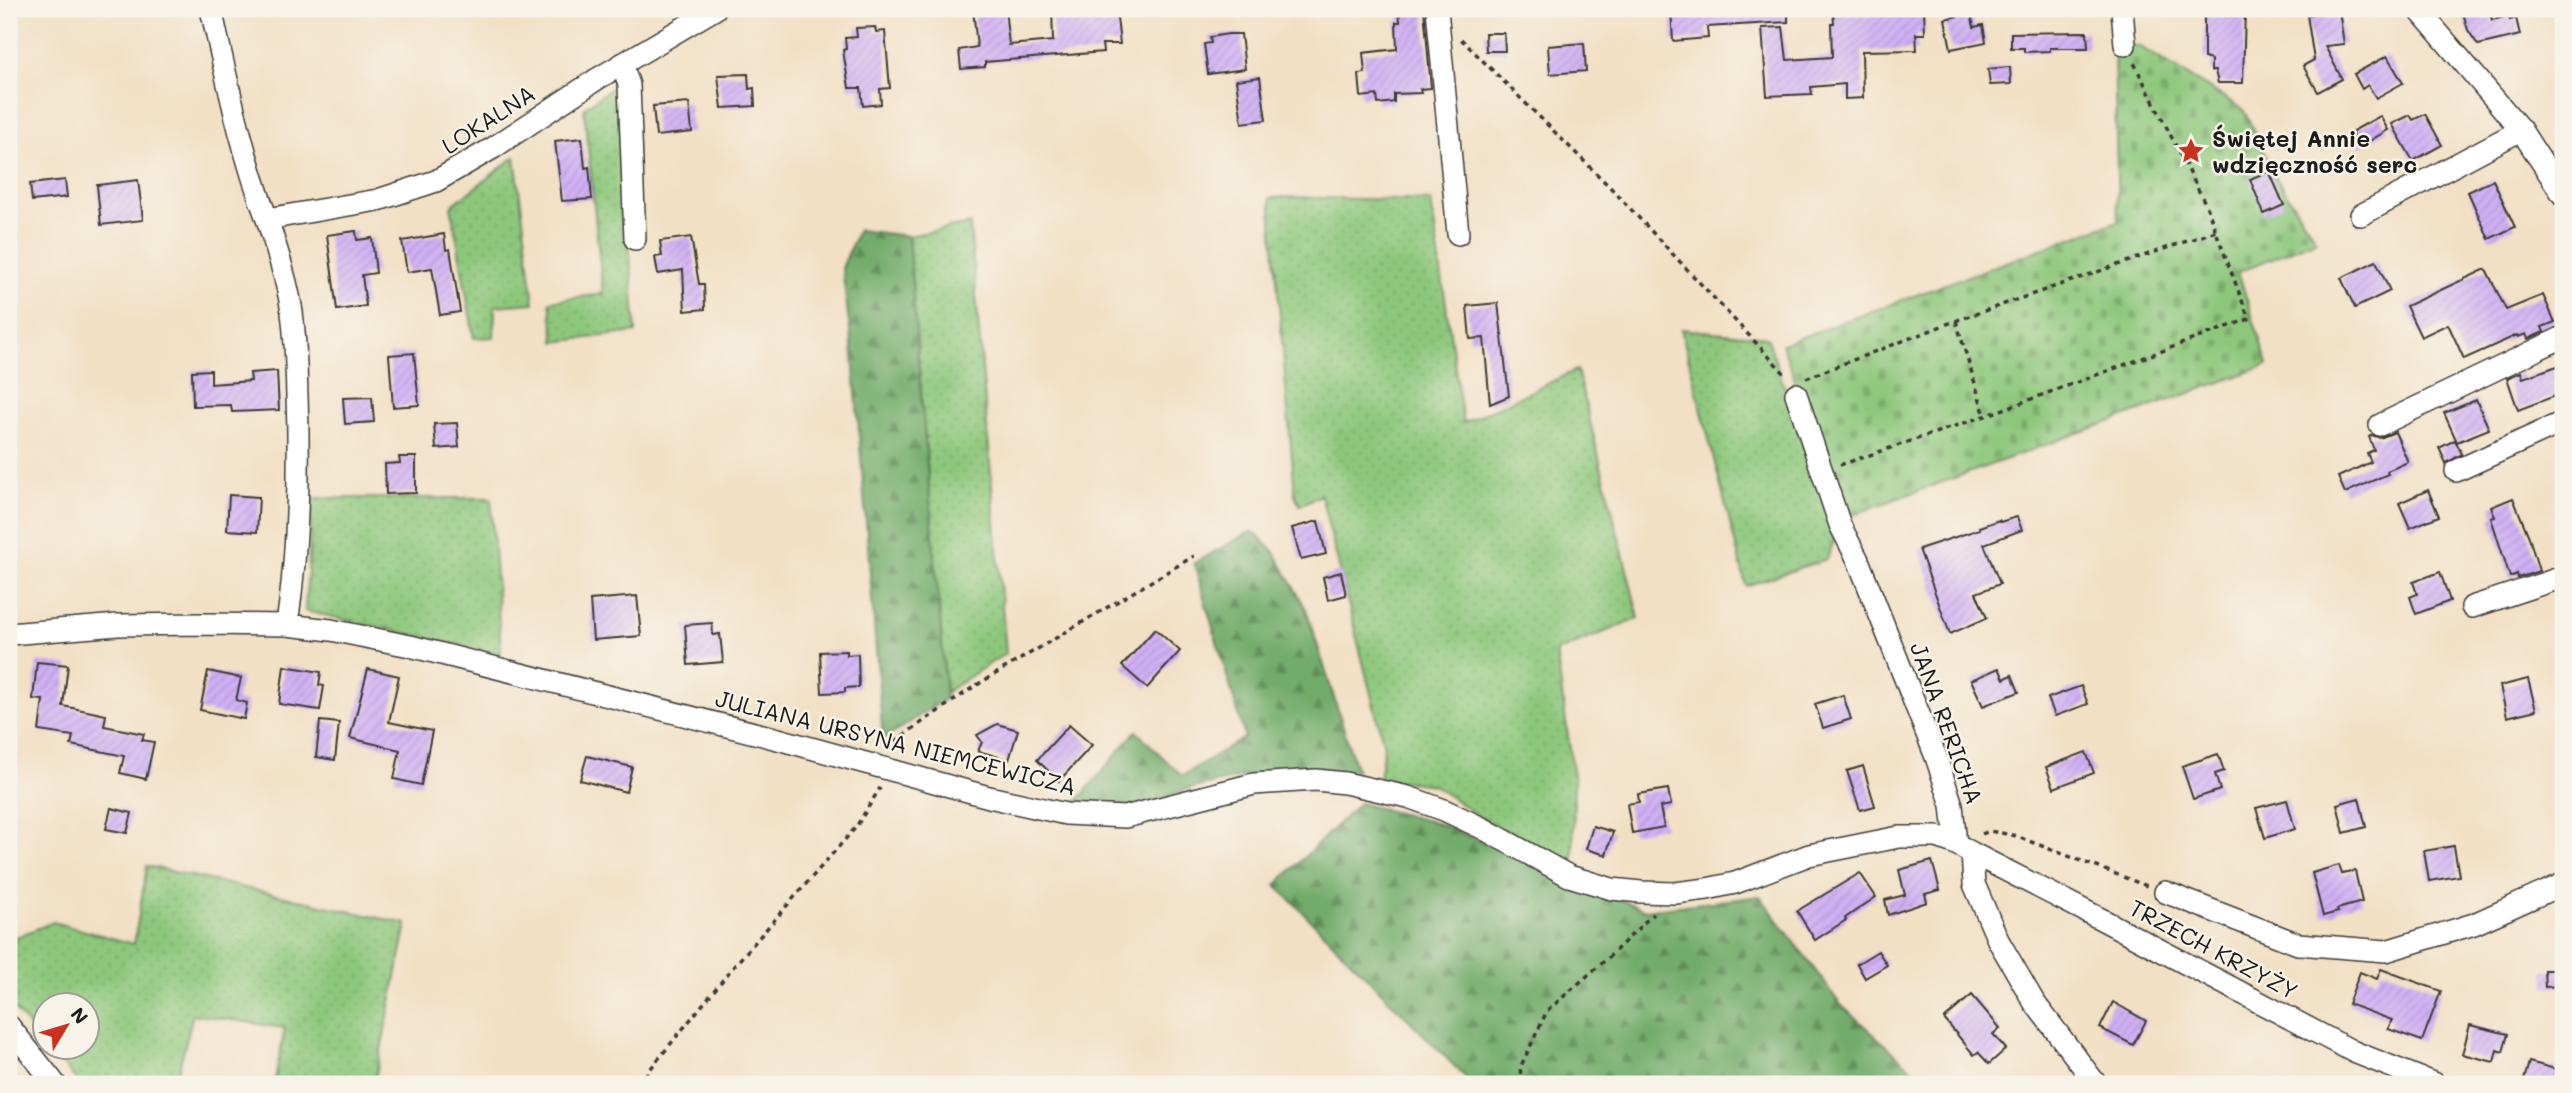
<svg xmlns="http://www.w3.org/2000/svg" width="2572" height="1093" font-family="Mali,sans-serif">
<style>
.grass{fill:url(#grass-dots);stroke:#54724c;stroke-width:2}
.forest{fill:url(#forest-firs);stroke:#476444;stroke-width:2}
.cemetery{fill:url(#cemetery-stones);stroke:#54724c;stroke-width:2}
.building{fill:url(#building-hatch)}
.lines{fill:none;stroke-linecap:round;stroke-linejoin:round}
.minor-casing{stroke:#3c3935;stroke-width:24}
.path{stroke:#3c3935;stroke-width:3.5;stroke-dasharray:5 5;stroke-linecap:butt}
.minor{stroke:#fff;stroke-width:21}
.labels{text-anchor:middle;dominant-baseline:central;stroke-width:5;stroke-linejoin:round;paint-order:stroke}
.street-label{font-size:23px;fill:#1c1c1c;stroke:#f7f3e8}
.poi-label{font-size:23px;font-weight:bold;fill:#1c1c1c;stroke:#f7f3e8;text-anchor:start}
</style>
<defs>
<pattern id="grass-dots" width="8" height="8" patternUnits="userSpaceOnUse" patternTransform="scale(1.75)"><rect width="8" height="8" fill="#8dc77b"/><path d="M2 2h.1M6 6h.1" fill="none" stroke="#79aa6a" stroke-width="1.8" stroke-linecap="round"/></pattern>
<pattern id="forest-firs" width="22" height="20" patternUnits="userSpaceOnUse" patternTransform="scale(1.75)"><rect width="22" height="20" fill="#72ac6b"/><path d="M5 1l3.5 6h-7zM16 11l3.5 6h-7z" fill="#5d8b57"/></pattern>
<pattern id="cemetery-stones" width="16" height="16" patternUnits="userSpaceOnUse" patternTransform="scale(1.75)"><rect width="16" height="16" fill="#8dc77b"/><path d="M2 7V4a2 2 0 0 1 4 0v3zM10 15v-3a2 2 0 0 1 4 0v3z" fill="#79aa6a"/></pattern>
<pattern id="building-hatch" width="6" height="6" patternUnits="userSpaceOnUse" patternTransform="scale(1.75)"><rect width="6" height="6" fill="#d0b0f5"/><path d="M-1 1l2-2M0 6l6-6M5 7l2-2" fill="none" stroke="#b297d1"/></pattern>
</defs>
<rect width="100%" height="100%" fill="#f7f3e8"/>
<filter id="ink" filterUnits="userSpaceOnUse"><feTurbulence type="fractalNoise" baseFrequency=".0143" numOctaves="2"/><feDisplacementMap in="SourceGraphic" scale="14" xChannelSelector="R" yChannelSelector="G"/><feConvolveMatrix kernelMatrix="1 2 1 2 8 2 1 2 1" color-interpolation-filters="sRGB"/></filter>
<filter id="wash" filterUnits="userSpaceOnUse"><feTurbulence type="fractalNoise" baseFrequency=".00686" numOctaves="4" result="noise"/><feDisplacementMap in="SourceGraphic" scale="28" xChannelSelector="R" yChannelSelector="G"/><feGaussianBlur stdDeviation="1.57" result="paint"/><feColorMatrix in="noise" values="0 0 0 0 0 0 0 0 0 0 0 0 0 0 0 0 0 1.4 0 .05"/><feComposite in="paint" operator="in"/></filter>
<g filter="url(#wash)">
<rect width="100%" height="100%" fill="#f2e0c5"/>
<g class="grass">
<path d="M617,84L636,332L555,342L550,301L603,294L584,108Z"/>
<path d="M515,157L534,303L495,306L494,337L474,338L451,206Z"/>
<path d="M1286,197L1431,201L1463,423L1577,370L1639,618L1556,652L1574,778L1573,862L1483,819L1433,785L1379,778L1384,746L1321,495L1300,505L1295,495L1270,198Z"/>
<path d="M970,224L1006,653L946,692L908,236Z"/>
<path d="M1681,329L1767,337L1836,536L1827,559L1746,586Z"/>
<path d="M313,498H491L501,654L305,611Z"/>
<path d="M147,866L407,924L374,1084H274L285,1028L193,1014L175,1084H80L48,1048H88V1006H46L45,1045L9,1003V940L53,922L134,944Z"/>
</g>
<g class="forest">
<path d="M858,230L908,236L946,692L945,699L883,740L853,355L842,268Z"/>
<path d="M1252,531L1274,551L1306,609L1357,771L1282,768L1185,790L1143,804L1103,810L1073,806L1136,731L1182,776L1245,737L1194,563Z"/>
<path d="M1359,803L1440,824L1645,910L1760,896L1841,1005L1929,1084H1472L1276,885Z"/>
</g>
<path class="cemetery" d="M2125,45L2139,46L2243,109L2277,179L2316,240L2238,272L2268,365L1843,518L1829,473L1782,344L2118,221L2114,47Z"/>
<g id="blocks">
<g class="building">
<path d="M973,9H1005L1009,45L1053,41L1052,9H1116L1120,44H1102L1103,52L985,62V67L961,69L959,50L977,47Z"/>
<path d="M1399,9H1424L1431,88L1420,89L1421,93L1394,94V102L1378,104L1377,95L1361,97L1359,74L1365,73L1363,53L1397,49L1396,22H1400Z"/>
<path d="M1671,9H1788V22L1707,27L1708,38L1673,41Z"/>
<path d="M1870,9H1924L1925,34H1916L1917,50L1862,51L1863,98L1845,99V84L1811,87L1812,94L1767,96L1762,28L1783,27L1787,60L1832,57L1831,23H1834L1833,10Z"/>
<path d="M2204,9H2245L2243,83H2218L2215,71H2211V60L2204,58Z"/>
<path d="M2462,9H2489L2492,20L2508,16L2510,20L2516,18L2520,35L2478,45L2468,30Z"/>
<path d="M2339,10L2344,44L2325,46L2342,79L2318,92L2303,66L2314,60L2307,15Z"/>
<path d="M1971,13L1974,27L1983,25L1986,42L1951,49L1945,19Z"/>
<path d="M875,27L876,32L885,31L890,88L880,89L881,104L863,106L861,88H849L843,50L846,49L845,38L857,37L856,28Z"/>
<path d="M2087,32L2088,48H2050V51L2024,52V48H2011V33Z"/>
<path d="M1485,33H1504L1505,51H1486Z"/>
<path d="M1228,34H1241L1245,69L1208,74L1204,44L1211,43L1210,37Z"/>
<path d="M1584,43L1586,71L1550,74L1548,46Z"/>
<path d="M2387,56L2403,83L2376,98L2368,85L2362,89L2354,74Z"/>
<path d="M2010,67L2011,84L1990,85L1988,69Z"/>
<path d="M748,74L749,89L754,88L755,106L722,108L718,75Z"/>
<path d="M1260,77L1266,120L1242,123L1236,80Z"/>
<path d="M689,103L692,132L656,136L653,106Z"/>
<path d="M2425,114L2442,145L2413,161L2392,124L2410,115L2413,120Z"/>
<path d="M2380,116L2388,130L2359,147L2351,132Z"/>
<path d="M582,138L585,168L589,167L592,199L562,201L555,141Z"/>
<path d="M2269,171L2284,205L2264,214L2250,179Z"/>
<path d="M65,180L67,197L32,201L30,184Z"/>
<path d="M138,180L143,220L101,225L97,185Z"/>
<path d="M2493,180L2515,227L2489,239L2468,192Z"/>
<path d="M356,231L357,240L372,238L376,273L362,275L366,306L337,310L327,235Z"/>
<path d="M444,234L446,250L450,249L460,312L440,315L432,268L407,272L402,241Z"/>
<path d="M691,237L699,284H704L705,309L685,311L683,270L658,274L655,257L662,256L660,241Z"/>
<path d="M2376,261L2390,291L2355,308L2341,278Z"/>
<path d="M2486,269L2506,310L2543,295L2555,322L2542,327L2544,332L2528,339L2526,334L2518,337L2517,335L2464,359L2448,324L2421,337L2406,306Z"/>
<path d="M1498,303L1509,396L1490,404L1484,338L1470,339L1467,306Z"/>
<path d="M414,353L419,405L393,407L389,355Z"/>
<path d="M2563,364V393L2518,410L2507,378L2521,372L2523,378Z"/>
<path d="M211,370V384L251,381L250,373L277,371L279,410L232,412L231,405L193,406L192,371Z"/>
<path d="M372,397L374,422L345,424L343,398Z"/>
<path d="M2476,400L2489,429L2457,442L2444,413Z"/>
<path d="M457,423L459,447L436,449L434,424Z"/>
<path d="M2395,432L2408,462L2387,471L2388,474L2345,493L2338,477L2371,462L2367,453L2374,450L2369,437L2372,435L2380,438Z"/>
<path d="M2455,440L2462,454L2446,463L2439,448Z"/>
<path d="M399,457H416V493L386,494L385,464L400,463Z"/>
<path d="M2428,490L2439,516L2410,528L2399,503Z"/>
<path d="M229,495L259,497L257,532L227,530Z"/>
<path d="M2513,498L2529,537L2539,571L2518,578L2517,574L2510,577L2491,518L2495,517L2491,507Z"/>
<path d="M2017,517L2022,530L1984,544L2000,584L1976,593L1987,618L1950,634L1919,549L1980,529L1979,527L1999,520L2000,522Z"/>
<path d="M1318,521L1326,554L1301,560L1292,528Z"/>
<path d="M1341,572L1346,595L1328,600L1323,577Z"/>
<path d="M2440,572L2450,601L2416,614L2410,597L2417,594L2413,582Z"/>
<path d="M637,596L641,636L593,640L590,600Z"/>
<path d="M712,623L713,635L720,634L723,662L688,665L685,625Z"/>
<path d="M1155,629L1180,651L1147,688L1122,666Z"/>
<path d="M847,651V655L858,654L859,687L845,688V692L822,693L820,652Z"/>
<path d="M37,662L68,665L63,706L106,715L104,726L144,734L142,740L154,742L146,779L120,773L124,756L71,745L73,736L39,731L43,700L33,699Z"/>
<path d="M284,666L321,672L319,685L324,686L320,710L279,704Z"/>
<path d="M1999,668L2004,679L2012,675L2019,692L1983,706L1971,680Z"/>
<path d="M368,669L399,676L389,722L432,731L421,785L394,779L400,750L350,738Z"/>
<path d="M208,671L241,678L236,700L247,703L244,719L200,710Z"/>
<path d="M2528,679L2536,710L2507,717L2500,686Z"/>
<path d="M2081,686L2088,704L2055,716L2048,698Z"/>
<path d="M1843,695L1851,719L1823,728L1815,704Z"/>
<path d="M320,721L339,723L335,760L316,757Z"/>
<path d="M997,724L1018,730L1009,760L978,751L982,742L977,735Z"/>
<path d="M1069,725L1092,745L1059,781L1037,760Z"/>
<path d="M2086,752L2094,773L2054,788L2046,767Z"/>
<path d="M2218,754L2224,771L2215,774L2220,790L2193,799L2182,766Z"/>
<path d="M587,756L632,767L626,792L580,780Z"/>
<path d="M1863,766L1875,806L1860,810L1847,771Z"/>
<path d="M1668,789L1671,805L1660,807L1664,827L1632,833L1627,804L1639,802L1638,794Z"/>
<path d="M2359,798L2366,827L2344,833L2337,804Z"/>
<path d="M2287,800L2295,829L2265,838L2256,808Z"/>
<path d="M111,808L132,813L127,833L106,829Z"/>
<path d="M1593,826L1613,832L1606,855L1586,849Z"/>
<path d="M2454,846L2459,876L2429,881L2424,851Z"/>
<path d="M1932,861L1940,890L1925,894L1927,902L1888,915L1885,900L1905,895L1899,870Z"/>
<path d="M2339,865L2342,874L2355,871L2362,902L2337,909L2338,912L2323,916L2312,873Z"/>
<path d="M1860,873L1876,897L1845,918L1846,920L1815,940L1797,911Z"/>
<path d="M1878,951L1887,965L1865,978L1857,964Z"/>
<path d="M2381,969L2441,991L2422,1041L2388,1029L2392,1020L2348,1004L2360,972L2377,979Z"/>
<path d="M2544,970H2563V986L2545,987Z"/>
<path d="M1972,995L2000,1028L1993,1034L2006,1049L1989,1064L1978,1052L1974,1055L1944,1019Z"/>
<path d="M2113,1002L2146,1021L2133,1045L2100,1028Z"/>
<path d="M2470,1025L2508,1034L2503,1052L2497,1050L2494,1062L2462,1054Z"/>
<path d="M2529,1062L2563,1071V1084H2537L2524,1080Z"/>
</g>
</g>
</g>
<g filter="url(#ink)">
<use href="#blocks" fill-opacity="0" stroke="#3c3935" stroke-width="2"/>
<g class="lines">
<g class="minor-casing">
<g id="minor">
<path d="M211,9C227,80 241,150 267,219"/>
<path d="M1437,9L1458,234"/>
<path d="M2122,9L2125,45"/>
<path d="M2418,9L2521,130L2563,195"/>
<path d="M622,64L629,85L635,239"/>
<path d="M2361,215L2521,130"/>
<path d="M1796,394L1840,525L1858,560L1936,757L1952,805L1956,844"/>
<path d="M2380,425L2563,337"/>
<path d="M2456,471L2563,422"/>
<path d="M2472,607L2563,577"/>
<path d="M287,625C298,549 300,473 297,396C296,366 296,336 291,306C286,276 276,247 267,219L378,200L436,181L493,148L597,79L715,9"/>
<path d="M9,634L118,625L204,624L287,625L331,630L410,646L778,739L989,797L1066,814L1125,817L1254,784L1316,780L1345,783L1408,797L1444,810L1484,829L1569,876L1612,889L1641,892L1675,893L1707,889L1735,883L1809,855L1899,837H1937L1956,844L1972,853L1974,884L1998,940L2034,1002L2096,1084"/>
<path d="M1972,853L2101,919L2354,1052L2435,1084"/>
<path d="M2165,892L2298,944L2386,951L2474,924L2563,884"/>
<path d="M9,1026L55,1084"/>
</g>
</g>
<g class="path">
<path d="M1461,39L1609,186L1787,376"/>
<path d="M1956,321L1985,416"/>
<path d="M1806,378L1955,321L2216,231"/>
<path d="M1840,465L1985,416L2249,319L2206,205L2134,63"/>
<path d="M886,747L975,686L1194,556"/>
<path d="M1982,834L1989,831L2013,835L2147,886"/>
<path d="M638,1084L734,966L856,827L880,788"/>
<path d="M1522,1084L1520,1068L1547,1011L1609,957L1653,914"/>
</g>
<use href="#minor" class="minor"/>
</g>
</g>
<defs>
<g id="sight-bare" transform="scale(2.1)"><path d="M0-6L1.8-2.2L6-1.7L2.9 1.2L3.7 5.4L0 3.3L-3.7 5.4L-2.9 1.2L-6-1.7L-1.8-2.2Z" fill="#c8321e" stroke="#f7f3e8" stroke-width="2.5" paint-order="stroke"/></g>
</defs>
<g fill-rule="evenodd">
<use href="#sight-bare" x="2191" y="151"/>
</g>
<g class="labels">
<g class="street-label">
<text transform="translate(488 119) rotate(-33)">LOKALNA</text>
<text transform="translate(1947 723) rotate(70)">JANA RERICHA</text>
<text transform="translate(896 742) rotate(14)">JULIANA URSYNA NIEMCEWICZA</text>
<text transform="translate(2214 949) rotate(28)">TRZECH KRZYŻY</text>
</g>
<g class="poi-label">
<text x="2212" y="138">Świętej Annie<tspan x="2212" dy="26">wdzięczność serc</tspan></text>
</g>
</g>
<rect width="2572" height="1093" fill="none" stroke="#f7f3e8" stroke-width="35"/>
<g transform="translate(66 1026) rotate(52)"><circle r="33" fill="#f7f3e8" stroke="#9f9d96" stroke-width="2"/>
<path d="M0-5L12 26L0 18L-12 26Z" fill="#c8321e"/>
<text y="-10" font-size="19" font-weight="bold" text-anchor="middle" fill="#1c1c1c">N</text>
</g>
</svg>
